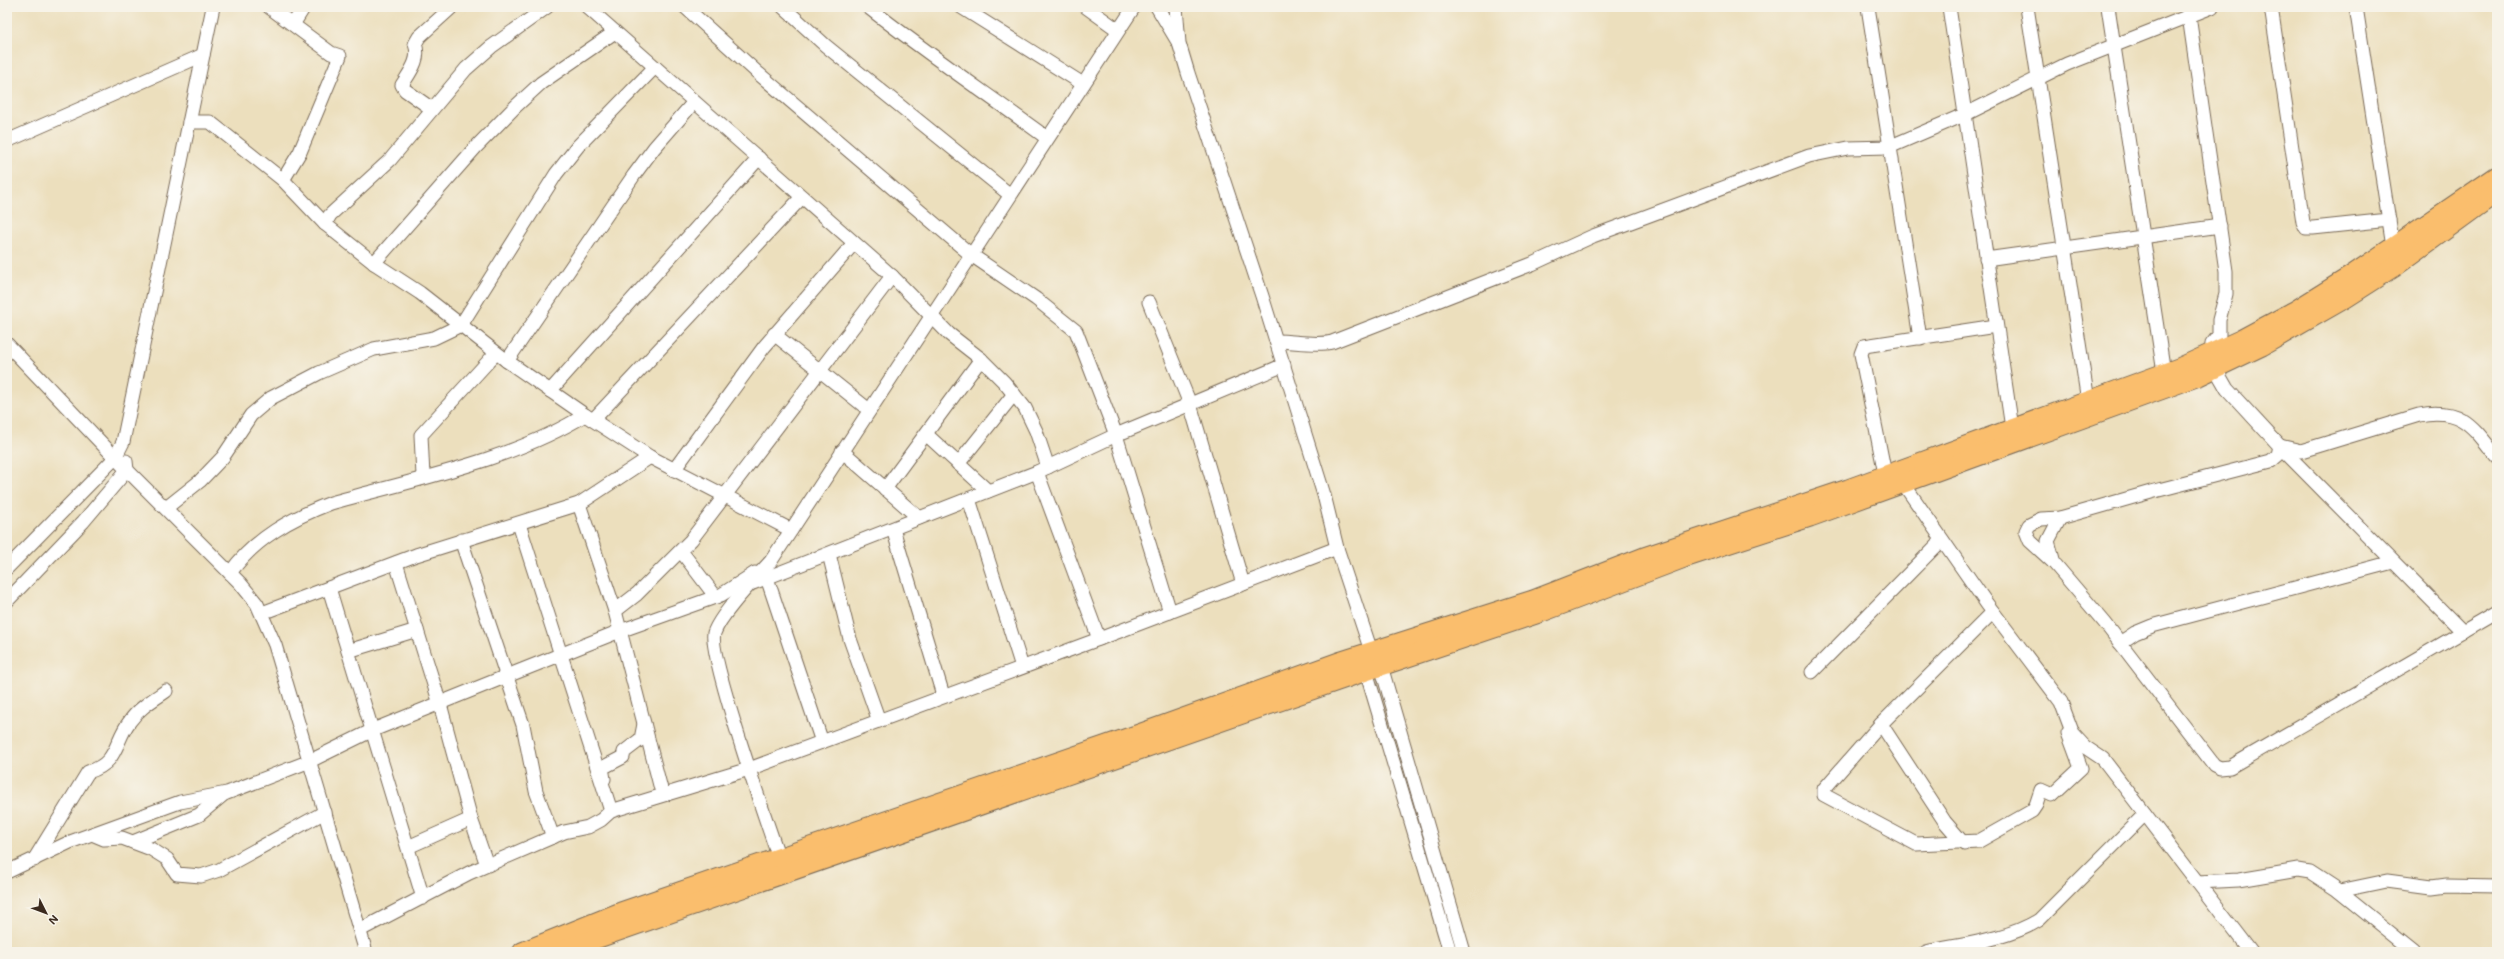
<svg xmlns="http://www.w3.org/2000/svg" width="2504" height="959" font-family="Mali,sans-serif">
<style>
.lines{fill:none;stroke-linecap:round;stroke-linejoin:round}
.minor-casing{stroke:#796956;stroke-width:15}
.highway-casing{stroke:#796956;stroke-width:21}
.minor{stroke:#fff;stroke-width:13}
.highway{stroke:#fabe6d;stroke-width:19}
</style>
<rect width="100%" height="100%" fill="#f7f3e8"/>
<filter id="ink" filterUnits="userSpaceOnUse"><feTurbulence type="fractalNoise" baseFrequency=".025" numOctaves="2"/><feDisplacementMap in="SourceGraphic" scale="8" xChannelSelector="R" yChannelSelector="G"/><feConvolveMatrix kernelMatrix="1 2 1 2 8 2 1 2 1" color-interpolation-filters="sRGB"/></filter>
<filter id="wash" filterUnits="userSpaceOnUse"><feTurbulence type="fractalNoise" baseFrequency=".012" numOctaves="4" result="noise"/><feDisplacementMap in="SourceGraphic" scale="16" xChannelSelector="R" yChannelSelector="G"/><feGaussianBlur stdDeviation="0.9" result="paint"/><feColorMatrix in="noise" values="0 0 0 0 0 0 0 0 0 0 0 0 0 0 0 0 0 1.4 0 .05"/><feComposite in="paint" operator="in"/></filter>
<g filter="url(#wash)">
<rect width="100%" height="100%" fill="#ecdfbd"/>
</g>
<g filter="url(#ink)">
<g class="lines">
<g class="minor-casing">
<g id="minor">
<path d="M269,7L331,53L340,56L300,152L283,180"/>
<path d="M587,7L892,276L949,334L981,359L1004,382L1025,408L1036,431L1048,467"/>
<path d="M685,7L759,74L970,254L1036,299L1076,331L1116,435L1170,612"/>
<path d="M783,7L826,46L1009,194"/>
<path d="M868,7C926,53 987,94 1047,138"/>
<path d="M961,7L1083,84"/>
<path d="M1086,7L1118,30"/>
<path d="M1157,7L1178,42"/>
<path d="M1176,7L1179,43L1188,73L1262,296L1324,495L1337,548L1371,651"/>
<path d="M1868,7L1920,338"/>
<path d="M1949,7L2012,428"/>
<path d="M2027,7L2088,401"/>
<path d="M2108,7L2164,373"/>
<path d="M2271,7L2303,222L2306,228H2313L2389,220"/>
<path d="M2356,7L2393,247"/>
<path d="M2188,9L2226,271V294L2219,320V335L2212,344L2211,354L2215,368L2227,389L2289,456L2463,632"/>
<path d="M294,23L304,7"/>
<path d="M432,109L405,90L402,85C410,72 421,59 415,44L419,37L452,7"/>
<path d="M189,122H210L283,180L325,224L374,263L420,293L507,361L585,415L650,457L791,530"/>
<path d="M7,141L203,55"/>
<path d="M325,224L330,215L390,160L466,69L491,47L547,7"/>
<path d="M1986,259L2220,226"/>
<path d="M374,263L475,148L516,106L541,83L615,32"/>
<path d="M1149,302L1190,404L1243,584"/>
<path d="M774,334L869,410"/>
<path d="M1276,341C1294,341 1316,346 1332,342L1532,264L1593,236L1809,156L1848,148L1889,147L1966,114L2067,64L2212,7"/>
<path d="M7,344L127,470L240,583L257,604L275,645L366,952"/>
<path d="M507,361L634,175L654,148L694,102"/>
<path d="M550,391L759,158"/>
<path d="M593,420L802,197"/>
<path d="M927,435L988,491"/>
<path d="M2280,446L2301,451L2419,415C2462,407 2473,427 2497,457"/>
<path d="M842,451L919,518"/>
<path d="M958,464L1014,394"/>
<path d="M674,470L764,347L854,243"/>
<path d="M1037,472L1099,639"/>
<path d="M1885,474L1861,354L1864,346L1996,326"/>
<path d="M423,476L421,435L496,353"/>
<path d="M1903,483L1987,604L2061,702L2073,734L2085,747L2103,759L2251,952"/>
<path d="M885,489L981,359"/>
<path d="M969,499L1022,667"/>
<path d="M579,504L615,611L662,793"/>
<path d="M166,508L200,481L223,457L251,415L271,398L319,373L374,349L434,338L461,325L556,174L578,146L655,67"/>
<path d="M2060,518L2048,541L2054,563L2105,623L2214,765L2220,768L2230,767L2497,612"/>
<path d="M519,524L611,811"/>
<path d="M893,529L943,695"/>
<path d="M461,540L523,725L536,791L553,837"/>
<path d="M681,551L716,597"/>
<path d="M829,554L850,639L879,721"/>
<path d="M2053,562L2030,541L2026,531L2029,525L2041,519L2060,518L2151,492L2271,461L2278,455L2280,446"/>
<path d="M396,563L440,704L471,819L487,865"/>
<path d="M7,568L115,458L123,442L213,7"/>
<path d="M230,573C255,538 292,518 331,503C413,480 513,460 585,415"/>
<path d="M767,578L822,742"/>
<path d="M753,583L1037,472L1116,435L1284,365"/>
<path d="M329,588L423,898"/>
<path d="M7,601L83,522L127,470L126,461"/>
<path d="M615,611L637,594L691,540L892,276"/>
<path d="M262,613L416,555L579,504L650,457"/>
<path d="M2120,643L2135,633L2152,626L2393,562"/>
<path d="M348,651L417,630"/>
<path d="M1381,666L1464,952"/>
<path d="M1366,671L1450,952"/>
<path d="M1812,672L1942,540"/>
<path d="M1881,724L1824,789V795L1916,844L1979,841L2032,811L2036,805L2041,790L2052,795L2081,768L2068,733"/>
<path d="M604,779L602,768L623,757L624,752L641,739L644,724"/>
<path d="M92,834L104,839L122,838L151,849L167,859L177,874L201,876L219,870L325,812"/>
<path d="M133,842L199,815L224,794"/>
<path d="M1964,844L1945,822L1881,724L1993,612"/>
<path d="M408,847L471,819"/>
<path d="M779,858C768,826 708,654 714,633C721,613 756,578 771,561L1134,7"/>
<path d="M34,860L88,772C119,763 114,741 130,721C139,708 153,700 166,691"/>
<path d="M7,872L70,842L180,802L227,793L310,761L373,730L507,676L620,631L721,595L755,573"/>
<path d="M2197,882L2239,880L2298,870L2310,872L2336,889L2414,952"/>
<path d="M2339,891L2387,881L2432,887L2447,885L2497,886"/>
<path d="M360,930L469,873L564,832L588,827L601,820L611,811L749,769L1099,639L1337,548"/>
<path d="M1926,952C1963,944 2007,940 2039,920L2145,814"/>
</g>
</g>
<g class="highway-casing">
<g id="highway">
<path d="M522,952L621,912L1139,734L1342,661L1533,600L1644,557L1848,489L2181,367L2240,340L2296,310L2349,277L2497,176"/>
<path d="M558,952L1366,671L1542,612L1684,558L1810,517L2199,376L2262,346L2346,298L2393,268L2497,192"/>
</g>
</g>
<use href="#minor" class="minor"/>
<use href="#highway" class="highway"/>
</g>
</g>
<rect width="2504" height="959" fill="none" stroke="#f7f3e8" stroke-width="24"/>
<g transform="translate(46 913) rotate(132)" stroke="#f7f3e8" stroke-width="3" paint-order="stroke">
<path d="M0-3L7 15L0 10L-7 15Z" fill="#3b2a1e"/>
<text y="-6" font-size="11" font-weight="bold" text-anchor="middle" fill="#3b2a1e">N</text>
</g>
</svg>
